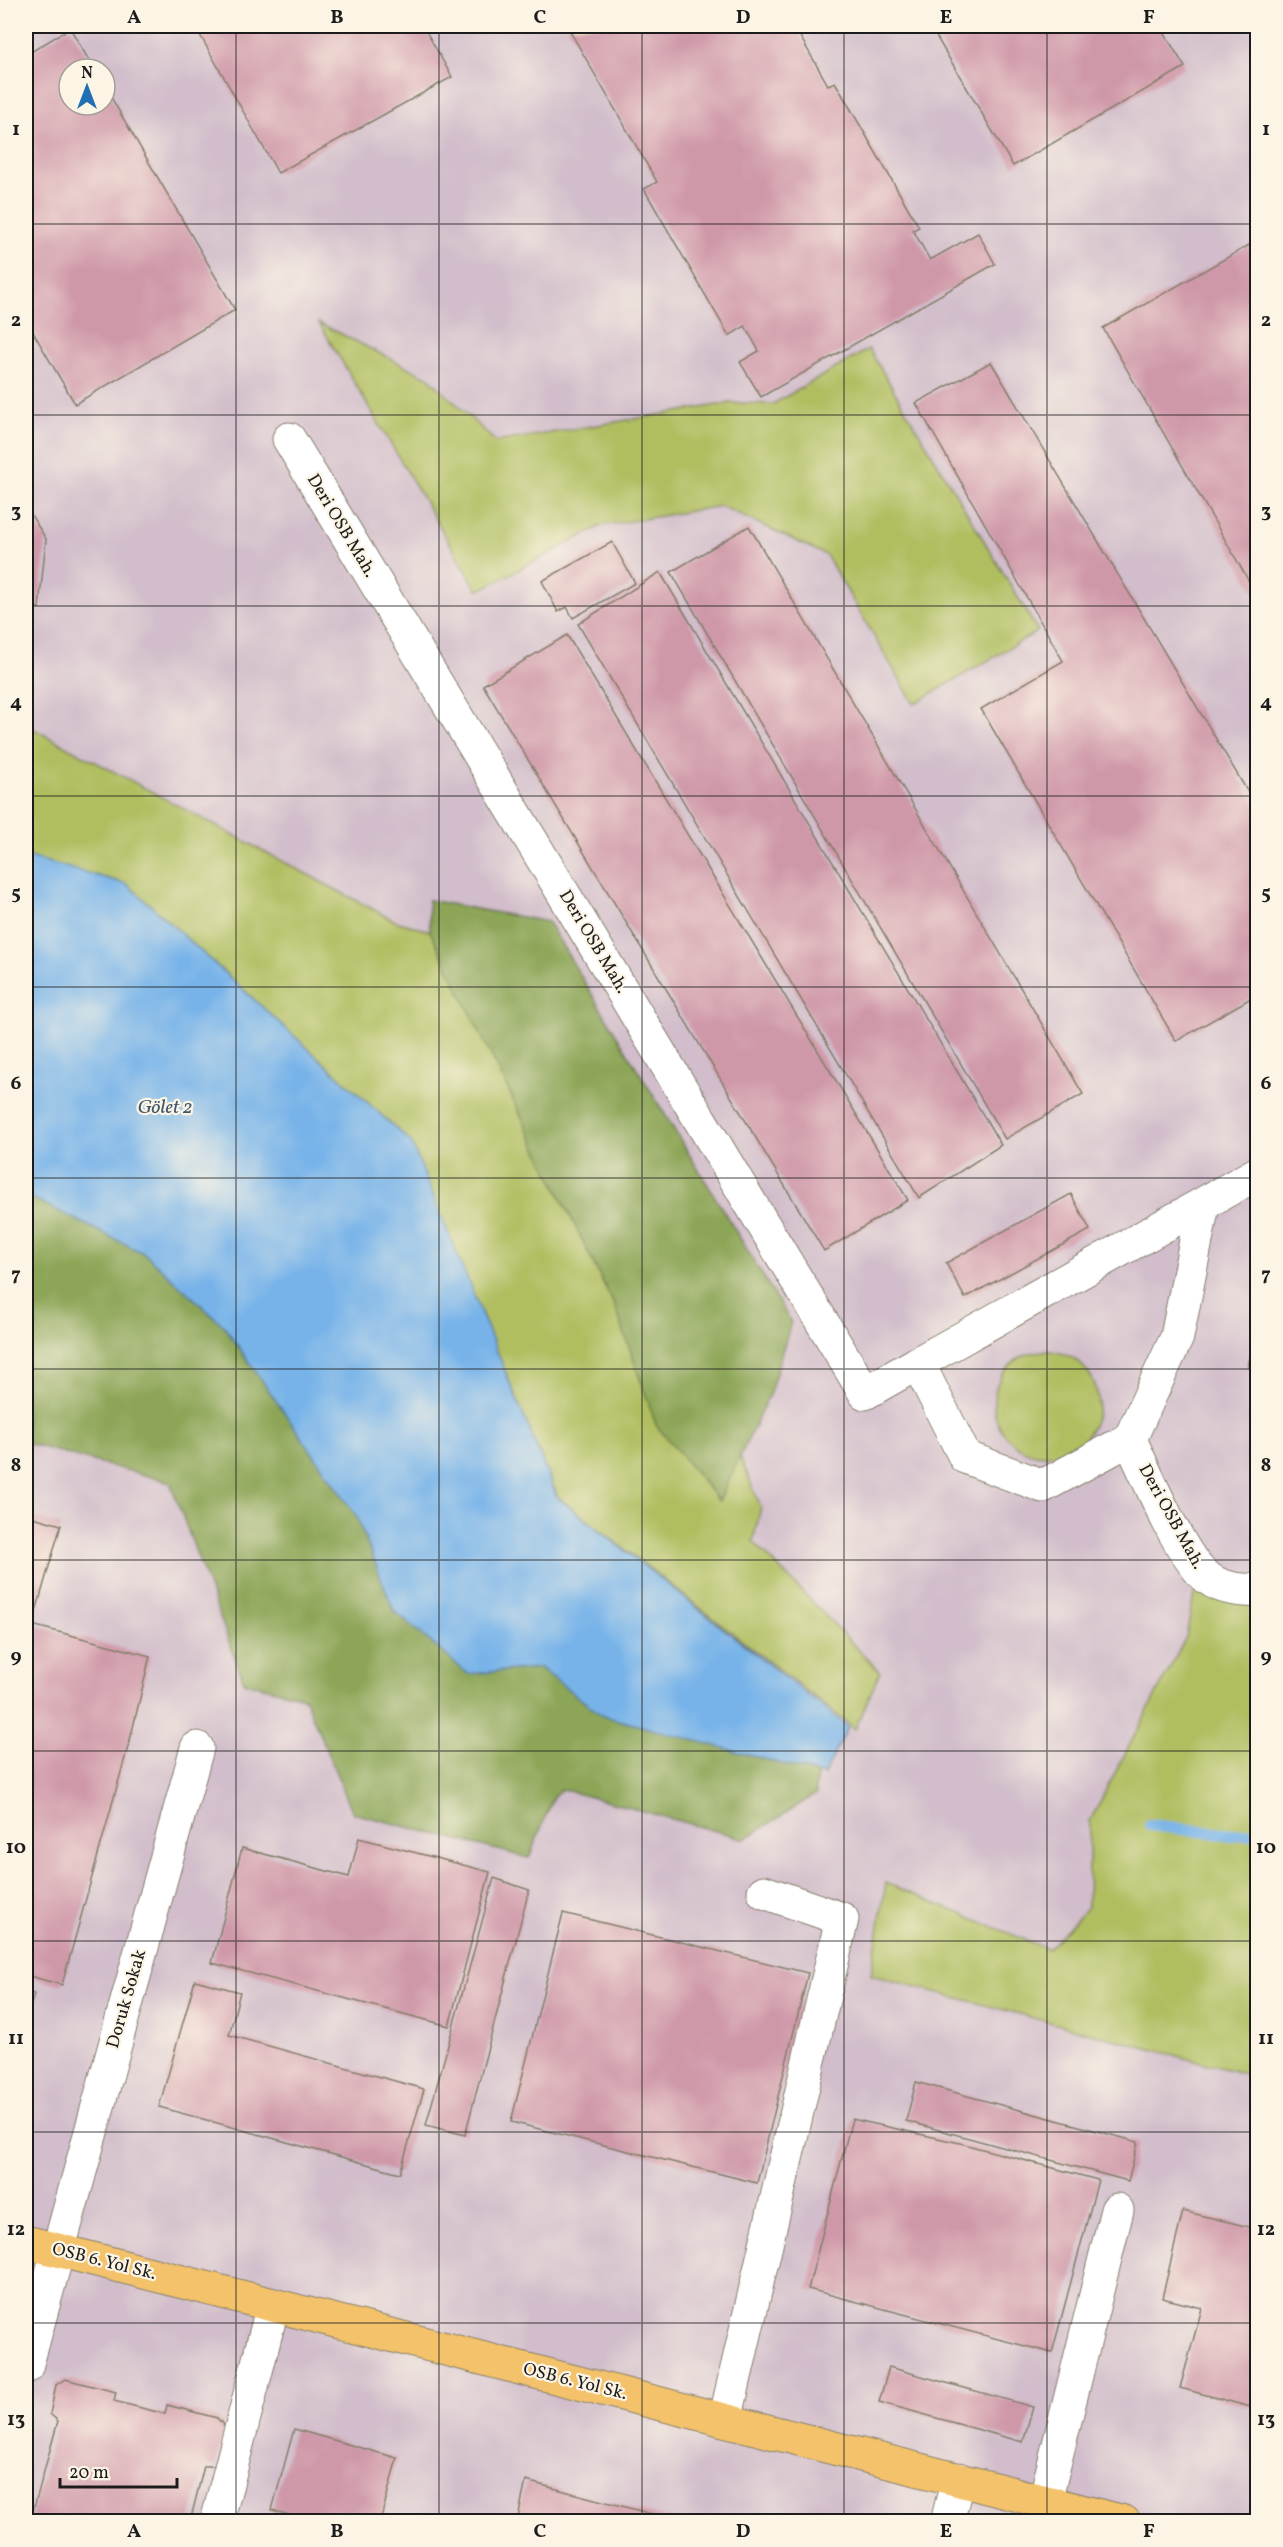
<svg xmlns="http://www.w3.org/2000/svg" width="1283" height="2547" font-family="Vollkorn,serif">
<style>
.industrial{fill:#d1bdcb;fill-rule:evenodd}
.green{fill:#b0be61;stroke:#666d3e;stroke-width:1.5}
.forest{fill:#8ca557;stroke:#54603a;stroke-width:1.5}
.water{fill:#77b3e9;stroke:#4a6882;stroke-width:1.5}
.lines{fill:none;stroke-linecap:round;stroke-linejoin:round}
.stream{stroke:#77b3e9;stroke-width:12}
.building{fill:#cf98a9}
.minor-casing{stroke:#847e6c;stroke-width:35}
.major-casing{stroke:#847e6c;stroke-width:35}
.minor{stroke:#fff;stroke-width:33}
.major{stroke:#f3c26a;stroke-width:33}
.grid{fill:none;stroke:#1c1c1c;stroke-width:1.5;stroke-opacity:0.55}
.labels{text-anchor:middle;dominant-baseline:central;stroke-width:4.5;stroke-linejoin:round;paint-order:stroke}
.street-label{font-size:18px;fill:#1c1c1c;stroke:#fcf5e5}
.water-label{font-size:20px;font-style:italic;fill:#40586e;stroke:#fcf5e5}
.neatline{fill:none;stroke:#1c1c1c;stroke-width:2}
.grid-label{font-size:20px;text-anchor:middle;font-weight:bold;fill:#1c1c1c}
</style>
<rect width="100%" height="100%" fill="#fcf5e5"/>
<filter id="ink" filterUnits="userSpaceOnUse"><feTurbulence type="fractalNoise" baseFrequency=".0167" numOctaves="2"/><feDisplacementMap in="SourceGraphic" scale="12" xChannelSelector="R" yChannelSelector="G"/><feConvolveMatrix kernelMatrix="1 2 1 2 8 2 1 2 1" color-interpolation-filters="sRGB"/></filter>
<filter id="wash" filterUnits="userSpaceOnUse"><feTurbulence type="fractalNoise" baseFrequency=".008" numOctaves="4" result="noise"/><feDisplacementMap in="SourceGraphic" scale="24" xChannelSelector="R" yChannelSelector="G"/><feGaussianBlur stdDeviation="1.35" result="paint"/><feColorMatrix in="noise" values="0 0 0 0 0 0 0 0 0 0 0 0 0 0 0 0 0 1.4 0 .05"/><feComposite in="paint" operator="in"/></filter>
<g filter="url(#wash)">
<rect width="100%" height="100%" fill="#eddfbd"/>
<path class="industrial" d="M26,26H1257V2521H26ZM69,69H105V105H69Z"/>
<g class="green">
<path d="M319,323L429,378L496,442L730,403L773,404L869,349L1038,631L914,704L826,555L721,506L601,526L478,591Z"/>
<path d="M26,725L395,921L430,931L737,1450L761,1507L753,1541L880,1672L855,1729L558,1497L458,1261L26,864Z"/>
<circle cx="1046" cy="1403" r="52"/>
<path d="M1200,1563L1257,1591V2077L871,1975L886,1883L1048,1949L1088,1907L1090,1821L1186,1637Z"/>
</g>
<g class="forest">
<path d="M428,900L548,922L791,1322L770,1393L719,1501L656,1425L616,1309L430,931Z"/>
<path d="M26,1133L184,1268L553,1651L818,1753L816,1794L745,1839L561,1789L553,1798L529,1858L353,1813L304,1697L244,1682L170,1482L26,1443Z"/>
</g>
<path class="water" d="M26,856L127,884L411,1142L557,1497L848,1727L824,1775L603,1716L540,1668L468,1674L394,1611L357,1517L224,1326L145,1254L26,1195Z"/>
<g class="lines">
<path class="stream" d="M1150,1825L1232,1835L1258,1833"/>
</g>
<g id="blocks">
<g class="building">
<path d="M195,26H423L452,77L278,173Z"/>
<path d="M567,26H794L828,85L835,82L919,227L913,230L930,260L978,233L995,264L761,397L740,362L759,351L745,326L729,336L644,189L657,182Z"/>
<path d="M930,26H1160L1185,67L1013,166Z"/>
<path d="M70,28L94,69H69V105H105V87L235,310L75,404L26,320V55Z"/>
<path d="M1258,240V597L1103,328Z"/>
<path d="M991,362L1258,809V994L1176,1041L981,709L1063,661L916,403Z"/>
<path d="M26,507L46,539L39,608L26,607Z"/>
<path d="M749,526L1083,1094L1005,1139L671,572Z"/>
<path d="M612,542L635,583L573,618L567,607L558,612L542,581Z"/>
<path d="M660,572L1001,1145L919,1198L578,624Z"/>
<path d="M567,635L908,1200L824,1251L483,685Z"/>
<path d="M1071,1194L1090,1230L965,1298L946,1263Z"/>
<path d="M1257,1335H1258V1381L1248,1365Z"/>
<path d="M26,1515L61,1525L32,1625L150,1656L131,1736L62,1985L26,1975Z"/>
<path d="M359,1838L490,1872L449,2026L212,1963L242,1848L349,1877Z"/>
<path d="M494,1878L529,1890L465,2135L426,2125Z"/>
<path d="M563,1913L808,1973L757,2183L511,2122Z"/>
<path d="M195,1980L240,1992L229,2035L424,2089L400,2173L159,2107Z"/>
<path d="M26,1992L34,1994L26,2022Z"/>
<path d="M916,2082L1138,2142L1128,2181L906,2121Z"/>
<path d="M852,2119L960,2143L1098,2180L1052,2353L808,2289Z"/>
<path d="M1183,2211L1258,2229V2409L1180,2388L1202,2308L1162,2298Z"/>
<path d="M889,2367L1033,2407L1023,2442L879,2402Z"/>
<path d="M65,2379L116,2392L114,2401L165,2414L167,2405L217,2418L225,2427L215,2466H204L190,2522H30L58,2421L50,2414L56,2385Z"/>
<path d="M294,2429L397,2458L380,2522H314L272,2510Z"/>
<path d="M526,2481L679,2521V2522H517Z"/>
<path d="M277,2514L304,2521V2522H275Z"/>
</g>
</g>
</g>
<g filter="url(#ink)">
<use href="#blocks" fill-opacity="0" stroke="#847e6c" stroke-width="1.5"/>
<g class="lines">
<g class="minor-casing">
<g id="minor">
<path d="M289,439L865,1393L918,1363"/>
<path d="M1203,1205L1177,1337L1130,1439L1043,1486L965,1457L918,1363L1258,1173"/>
<path d="M1130,1439C1144,1470 1183,1563 1209,1579C1223,1589 1240,1590 1258,1591"/>
<path d="M26,2367L197,1748"/>
<path d="M725,2420L842,1919L764,1892"/>
<path d="M1045,2501L1117,2210"/>
<path d="M217,2522L273,2305"/>
<path d="M947,2522L958,2479"/>
</g>
</g>
<g class="major-casing">
<path id="major" d="M26,2242L1124,2522"/>
</g>
<use href="#minor" class="minor"/>
<use href="#major" class="major"/>
</g>
</g>
<path class="grid" d="M236,26V2522M439,26V2522M642,26V2522M844,26V2522M1047,26V2522M26,224H1258M26,415H1258M26,606H1258M26,796H1258M26,987H1258M26,1178H1258M26,1369H1258M26,1560H1258M26,1751H1258M26,1941H1258M26,2132H1258M26,2323H1258"/>
<g class="labels">
<g class="street-label">
<text transform="translate(341 526) rotate(59)">Deri OSB Mah.</text>
<text transform="translate(593 942) rotate(59)">Deri OSB Mah.</text>
<text transform="translate(1171 1517) rotate(61)">Deri OSB Mah.</text>
<text transform="translate(127 1999) rotate(-74)">Doruk Sokak</text>
<text transform="translate(104 2262) rotate(14)">OSB 6. Yol Sk.</text>
<text transform="translate(575 2382) rotate(14)">OSB 6. Yol Sk.</text>
</g>
<g class="water-label">
<text x="165" y="1108">Gölet 2</text>
</g>
</g>
<rect width="1283" height="2547" fill="none" stroke="#fcf5e5" stroke-width="66"/>
<g transform="translate(87 87)"><circle r="28" fill="#fcf5e5" stroke="#a29e95" stroke-width="1.5"/>
<path d="M0-4.5L10 22L0 15L-10 22Z" fill="#1f6fb2"/>
<text y="-9" font-size="16" font-weight="bold" text-anchor="middle" fill="#1c1c1c">N</text>
</g>
<path d="M60 2478v9h117v-9" fill="none" stroke="#1c1c1c" stroke-width="3"/>
<text x="69" y="2478" font-size="18" fill="#1c1c1c" stroke="#fcf5e5" stroke-width="4.5" paint-order="stroke">20 m</text>
<rect x="33" y="33" width="1217" height="2481" class="neatline"/>
<g class="grid-label">
<text x="134" y="23">A</text>
<text x="337" y="23">B</text>
<text x="540" y="23">C</text>
<text x="743" y="23">D</text>
<text x="946" y="23">E</text>
<text x="1149" y="23">F</text>
<text x="16" y="135">1</text>
<text x="1266" y="135">1</text>
<text x="16" y="326">2</text>
<text x="1266" y="326">2</text>
<text x="16" y="517">3</text>
<text x="1266" y="517">3</text>
<text x="16" y="708">4</text>
<text x="1266" y="708">4</text>
<text x="16" y="899">5</text>
<text x="1266" y="899">5</text>
<text x="16" y="1089">6</text>
<text x="1266" y="1089">6</text>
<text x="16" y="1280">7</text>
<text x="1266" y="1280">7</text>
<text x="16" y="1471">8</text>
<text x="1266" y="1471">8</text>
<text x="16" y="1662">9</text>
<text x="1266" y="1662">9</text>
<text x="16" y="1853">10</text>
<text x="1266" y="1853">10</text>
<text x="16" y="2044">11</text>
<text x="1266" y="2044">11</text>
<text x="16" y="2235">12</text>
<text x="1266" y="2235">12</text>
<text x="16" y="2425">13</text>
<text x="1266" y="2425">13</text>
<text x="134" y="2537">A</text>
<text x="337" y="2537">B</text>
<text x="540" y="2537">C</text>
<text x="743" y="2537">D</text>
<text x="946" y="2537">E</text>
<text x="1149" y="2537">F</text>
</g>
</svg>
